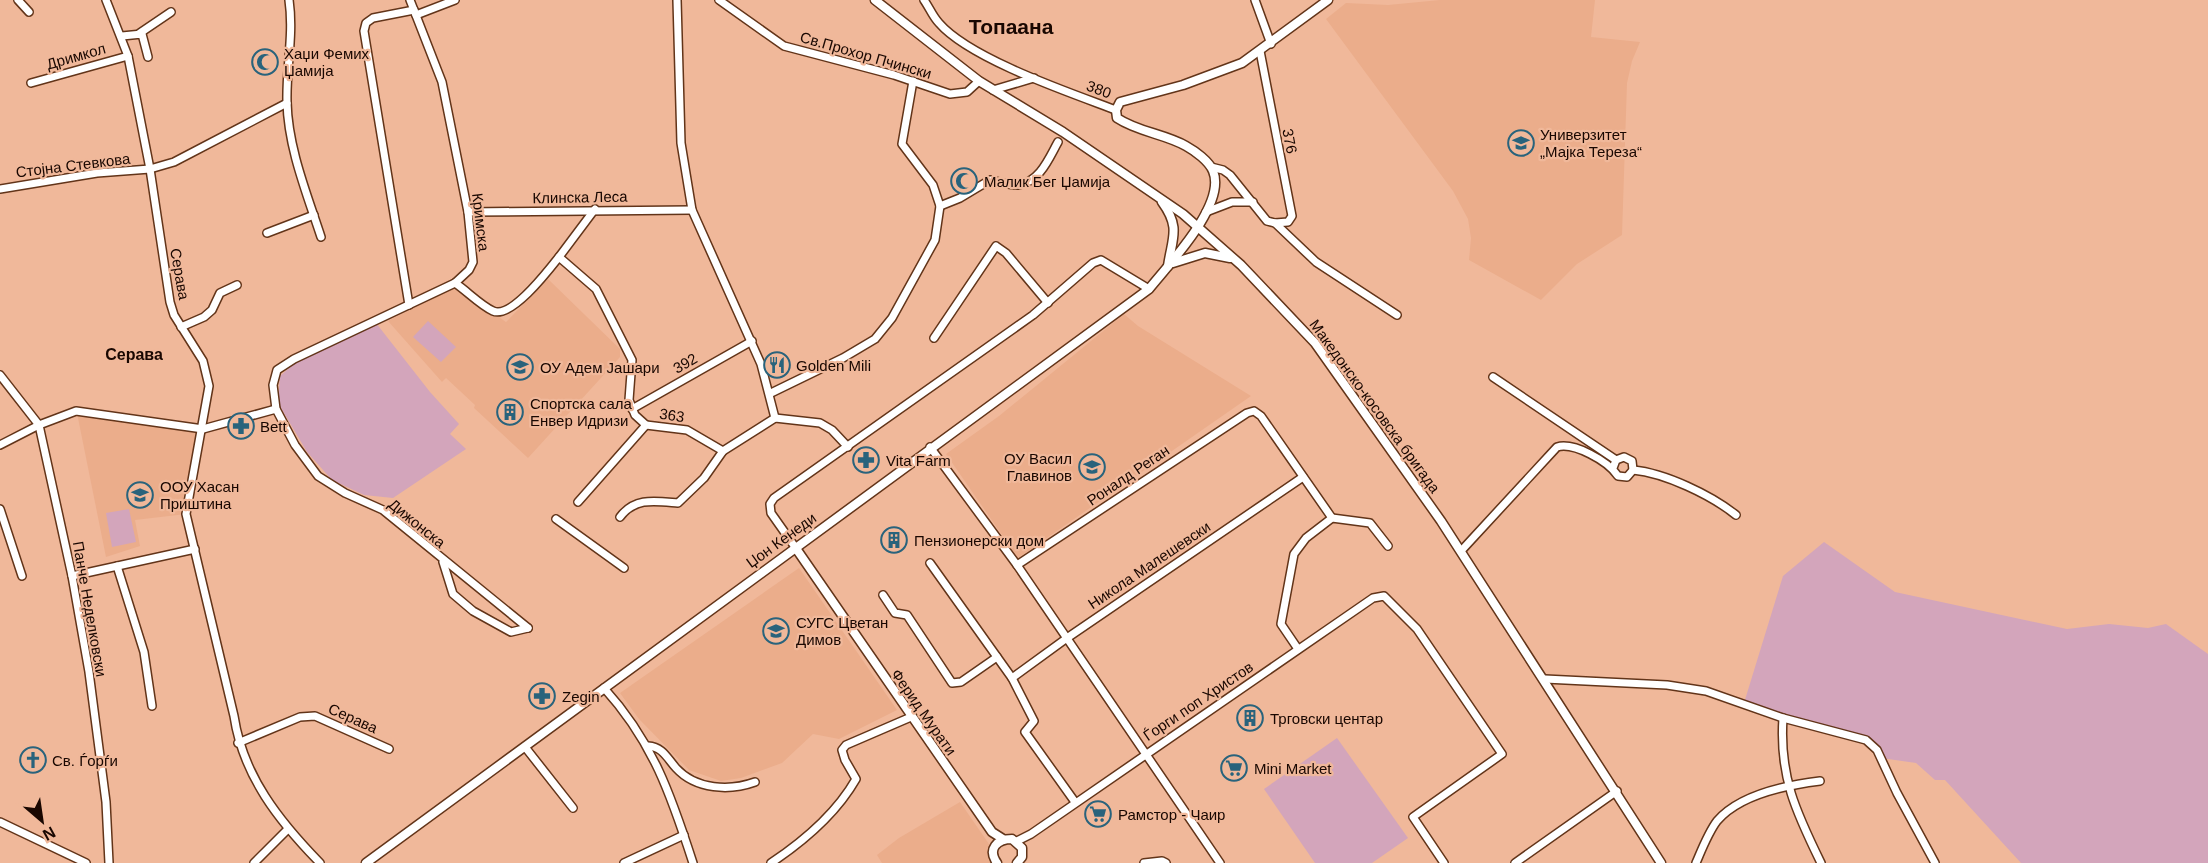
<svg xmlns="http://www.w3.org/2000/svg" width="2208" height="863" font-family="Helvetica,sans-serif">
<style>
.built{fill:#ebad8b}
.green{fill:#d3a5bb}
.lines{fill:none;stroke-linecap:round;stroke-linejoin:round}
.minor-casing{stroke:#623419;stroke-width:10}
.tertiary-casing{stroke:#623419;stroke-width:11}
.minor{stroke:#fff;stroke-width:7}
.tertiary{stroke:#fff;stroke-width:8}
.labels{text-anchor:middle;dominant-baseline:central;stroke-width:4.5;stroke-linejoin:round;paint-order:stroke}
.poi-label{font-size:15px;fill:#190701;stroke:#f0b89a;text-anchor:start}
.street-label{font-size:15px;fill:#190701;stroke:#f0b89a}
.neighbourhood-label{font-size:16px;font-weight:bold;fill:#190701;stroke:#f0b89a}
.district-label{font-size:21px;font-weight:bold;fill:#190701;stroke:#f0b89a}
</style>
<rect width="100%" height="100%" fill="#f0b89a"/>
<g class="built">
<path d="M1440,0H1595L1591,37L1640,42L1632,61L1627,83L1622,235L1577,264L1541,300L1469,260L1471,238L1468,219L1453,191L1326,19L1346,3L1388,5Z"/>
<path d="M548,279L620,349V357L528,458L474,408L475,405L446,378L442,382L388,321L456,287L506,322Z"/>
<path d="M1124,314L1138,326L1251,396L1018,558L946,454L999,416Z"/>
<path d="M77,413L196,432L189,475L186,514L135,520L140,546L106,557Z"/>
<path d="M799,568L897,710L839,739L813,734L782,763L741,778L721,781L689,770L639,719L620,693Z"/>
<path d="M960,802L1002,863H882L877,855L899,838Z"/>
</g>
<g class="green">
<path d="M428,321L456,347L441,362L413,337Z"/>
<path d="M376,323L430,392L459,424L450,434L466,449L393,498L364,495L332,480L307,452L278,403L280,376L296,362Z"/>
<path d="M129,509L136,542L112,547L106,513Z"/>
<path d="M1824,542L1895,592L2067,629L2109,624L2148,628L2166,624L2208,654V863H2021L1945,780H1935L1916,763L1881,758L1875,746L1744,703L1783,576Z"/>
<path d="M1337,738L1408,838L1372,863H1315L1264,789Z"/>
</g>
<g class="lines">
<g class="minor-casing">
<g id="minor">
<path d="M18,0L29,12"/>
<path d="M106,0L128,56L150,169L170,302L174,315L203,361L209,386L186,514L234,716C243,776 279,821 320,863"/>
<path d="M289,0C294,34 286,68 287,102C288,148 307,194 321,237"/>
<path d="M410,0L442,82L468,212L473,262L469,270L455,283L294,359L277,370L273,385L276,409L295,445L318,476L345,493L383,510L528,628"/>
<path d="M677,0L681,143L692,210L761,364L775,418"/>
<path d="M719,0L784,46L894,75L950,94L967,92L979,81"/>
<path d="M924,0C929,7 933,17 939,23C970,59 1071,93 1116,110"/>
<path d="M1255,0L1271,44"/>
<path d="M416,15L455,0"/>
<path d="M140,33L171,12"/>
<path d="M122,36L142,34L148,57"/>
<path d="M1260,51L1292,216L1288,222L1275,223"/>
<path d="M31,83L128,56"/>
<path d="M993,90L1034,78"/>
<path d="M1211,167L1223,170L1230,175L1267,221L1275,223L1316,262L1397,315"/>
<path d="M0,189L97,173L150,169L174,162L287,103"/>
<path d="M940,206L960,198L990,180C998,181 1010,186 1018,185C1040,182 1049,158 1058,142"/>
<path d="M468,212L692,210"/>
<path d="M1206,212L1232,202H1253"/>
<path d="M267,233L314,215"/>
<path d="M559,257L595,209"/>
<path d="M455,283C467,291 480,305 493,311C511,319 548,271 559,257L596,289L632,360L629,400L635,415L646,425L578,502"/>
<path d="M409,305L364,31L366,23L373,18L414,10"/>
<path d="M181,327L204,317L212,310L220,293L237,285"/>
<path d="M934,338L996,246L1006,253L1048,303"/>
<path d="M0,375L39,425L72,576L89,672L106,802L109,863"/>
<path d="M1493,377L1616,460"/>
<path d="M771,393L843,358L875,339L892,318L935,240L940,206L933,185L902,144L913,81"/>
<path d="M632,409L752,341"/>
<path d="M646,425L687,430L723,451"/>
<path d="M0,445L39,425L76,411L203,429L276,409"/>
<path d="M930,447L1017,565L1220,863"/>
<path d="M1633,470C1665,473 1711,495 1736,515"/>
<path d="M0,509L22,576"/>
<path d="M620,517C635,497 655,501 678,503L704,478L723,451L775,418L820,423L832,430L848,447"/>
<path d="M556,519L624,568"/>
<path d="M795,547L771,513L770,504L774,498L1033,315L1093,263L1101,260L1149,289"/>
<path d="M1461,551L1557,447C1574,442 1608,461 1618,476L1627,477L1633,470L1632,461L1624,457L1616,460L1613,468"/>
<path d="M443,562L453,594L473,611L511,632L528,628"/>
<path d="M930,563L1012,678L1034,721L1025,732L1075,802"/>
<path d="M1017,565L1247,413L1254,411L1261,416L1332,518"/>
<path d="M117,566L144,652L152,706"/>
<path d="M72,576L195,549"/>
<path d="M883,595L895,613L907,615L952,683L961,682L997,657"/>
<path d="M1298,649L1281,624L1294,554L1306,538L1332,518L1370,523L1388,546"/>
<path d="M1012,678L1067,638L1303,477"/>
<path d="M1545,679L1667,685L1706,691L1783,718L1866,740L1877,750L1897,793L1935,863"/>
<path d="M604,688C653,742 671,795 693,863"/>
<path d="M1783,718C1779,776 1796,812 1821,863"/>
<path d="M238,743L300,717L315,716L389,749"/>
<path d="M648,746C663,747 667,758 676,768C696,790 730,791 755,782"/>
<path d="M525,747L573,808"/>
<path d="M0,822L86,863"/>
<path d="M1017,841L1031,834L1373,598L1384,596L1417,629L1502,754L1413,817L1444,863"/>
<path d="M254,863L287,830"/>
<path d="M624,863L684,835"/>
<path d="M771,863C804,841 836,814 856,779L845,760L842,750L846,745L911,717"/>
<path d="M1144,863L1162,861L1166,863"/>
<path d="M1515,863L1617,791"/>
<path d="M1696,863C1702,849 1708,833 1717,821C1740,794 1787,785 1820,781"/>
</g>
</g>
<g class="tertiary-casing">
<g id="tertiary">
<path d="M875,0L979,81L1063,132L1183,214L1241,265L1315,343L1441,521L1661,863"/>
<path d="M1162,202C1181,228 1172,238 1168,266"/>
<path d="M1173,263L1205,253L1230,258"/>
<path d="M795,547L992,832L1003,839"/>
<path d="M366,863L1149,289C1169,264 1227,204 1213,171C1209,161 1195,151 1186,146C1165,134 1138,132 1117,118L1116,110L1120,102L1183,85L1242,63L1328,0"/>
<path d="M997,863C987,849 997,839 1012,839L1022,848V857L1017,863"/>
</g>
</g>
<use href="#minor" class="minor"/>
<use href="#tertiary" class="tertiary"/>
</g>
<defs>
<g id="mosque-ring" transform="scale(1.35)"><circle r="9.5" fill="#f0b89a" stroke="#29637c" stroke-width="1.5"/><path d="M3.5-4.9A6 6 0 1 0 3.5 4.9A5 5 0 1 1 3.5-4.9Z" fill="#29637c"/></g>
<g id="university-ring" transform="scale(1.35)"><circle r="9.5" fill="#f0b89a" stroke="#29637c" stroke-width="1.5"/><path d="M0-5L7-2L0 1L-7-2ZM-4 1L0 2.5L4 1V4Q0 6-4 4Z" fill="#29637c"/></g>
<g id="restaurant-ring" transform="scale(1.35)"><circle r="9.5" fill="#f0b89a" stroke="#29637c" stroke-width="1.5"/><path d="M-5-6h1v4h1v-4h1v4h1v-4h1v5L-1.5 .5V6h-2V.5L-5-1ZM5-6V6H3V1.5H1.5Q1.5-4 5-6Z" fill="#29637c"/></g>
<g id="school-ring" transform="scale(1.35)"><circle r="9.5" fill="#f0b89a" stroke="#29637c" stroke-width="1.5"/><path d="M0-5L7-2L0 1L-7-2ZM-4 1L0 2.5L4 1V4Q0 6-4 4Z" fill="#29637c"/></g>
<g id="building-ring" transform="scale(1.35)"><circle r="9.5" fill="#f0b89a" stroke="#29637c" stroke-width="1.5"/><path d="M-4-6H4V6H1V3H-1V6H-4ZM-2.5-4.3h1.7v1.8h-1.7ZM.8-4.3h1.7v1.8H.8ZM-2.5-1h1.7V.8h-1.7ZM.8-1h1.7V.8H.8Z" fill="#29637c"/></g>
<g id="pharmacy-ring" transform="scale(1.35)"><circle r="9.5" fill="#f0b89a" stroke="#29637c" stroke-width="1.5"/><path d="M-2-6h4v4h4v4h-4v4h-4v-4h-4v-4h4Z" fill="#29637c"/></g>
<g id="church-ring" transform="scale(1.35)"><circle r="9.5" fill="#f0b89a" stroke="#29637c" stroke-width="1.5"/><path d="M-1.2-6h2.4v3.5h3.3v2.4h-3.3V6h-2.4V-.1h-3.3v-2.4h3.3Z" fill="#29637c"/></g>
<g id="supermarket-ring" transform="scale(1.35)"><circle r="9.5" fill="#f0b89a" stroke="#29637c" stroke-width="1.5"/><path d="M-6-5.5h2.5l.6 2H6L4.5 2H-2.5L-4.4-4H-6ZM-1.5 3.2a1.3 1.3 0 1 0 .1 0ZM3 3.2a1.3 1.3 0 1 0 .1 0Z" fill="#29637c"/></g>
</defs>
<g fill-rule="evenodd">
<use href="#mosque-ring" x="265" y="62"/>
<use href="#university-ring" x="1521" y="143"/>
<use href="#mosque-ring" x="964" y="181"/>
<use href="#restaurant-ring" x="777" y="365"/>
<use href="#school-ring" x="520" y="367"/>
<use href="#building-ring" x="510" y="412"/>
<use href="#pharmacy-ring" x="241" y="426"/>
<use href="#pharmacy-ring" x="866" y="460"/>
<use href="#school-ring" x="1092" y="467"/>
<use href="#school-ring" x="140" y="495"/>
<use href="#building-ring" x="894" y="540"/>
<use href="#school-ring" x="776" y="631"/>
<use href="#pharmacy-ring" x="542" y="696"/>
<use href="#building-ring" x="1250" y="718"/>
<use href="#church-ring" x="33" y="760"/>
<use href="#supermarket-ring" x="1234" y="768"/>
<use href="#supermarket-ring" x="1098" y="814"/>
</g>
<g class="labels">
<g class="poi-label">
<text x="284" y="53">Хаџи Фемих<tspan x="284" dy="17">Џамија</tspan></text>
<text x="1540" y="134">Универзитет<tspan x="1540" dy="17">„Мајка Тереза“</tspan></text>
<text x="984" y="181">Малик Бег Џамија</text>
<text x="796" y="365">Golden Mili</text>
<text x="540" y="367">ОУ Адем Јашари</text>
<text x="530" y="403">Спортска сала<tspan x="530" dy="17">Енвер Идризи</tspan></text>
<text x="260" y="426">Bett</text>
<text x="1072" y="458" text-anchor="end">ОУ Васил<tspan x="1072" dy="17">Главинов</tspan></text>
<text x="886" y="460">Vita Farm</text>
<text x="160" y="486">ООУ Хасан<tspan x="160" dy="17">Приштина</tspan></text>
<text x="914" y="540">Пензионерски дом</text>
<text x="796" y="622">СУГС Цветан<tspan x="796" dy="17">Димов</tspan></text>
<text x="562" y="696">Zegin</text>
<text x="1270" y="718">Трговски центар</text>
<text x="52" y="760">Св. Ѓорѓи</text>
<text x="1254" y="768">Mini Market</text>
<text x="1118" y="814">Рамстор - Чаир</text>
</g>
<g class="street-label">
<text transform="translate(866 55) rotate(16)">Св.Прохор Пчински</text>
<text transform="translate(76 56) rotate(-16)">Дримкол</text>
<text transform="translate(1099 89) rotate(21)">380</text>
<text transform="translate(1290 141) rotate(79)">376</text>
<text transform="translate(73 165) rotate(-7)">Стојна Стевкова</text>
<text transform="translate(580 197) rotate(-1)">Клинска Леса</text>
<text transform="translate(481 222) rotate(83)">Кримска</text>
<text transform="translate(180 274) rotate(80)">Серава</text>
<text transform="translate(685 363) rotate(-30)">392</text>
<text transform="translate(1375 406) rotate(54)">Македонско-косовска бригада</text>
<text transform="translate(672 415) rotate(9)">363</text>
<text transform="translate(1128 475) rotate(-34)">Роналд Реган</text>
<text transform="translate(417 523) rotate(39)">Дижонска</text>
<text transform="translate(781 540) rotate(-36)">Џон Кенеди</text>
<text transform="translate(1149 565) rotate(-34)">Никола Малешевски</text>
<text transform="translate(90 609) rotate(80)">Панче Неделковски</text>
<text transform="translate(1198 701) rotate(-34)">Ѓорги поп Христов</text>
<text transform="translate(924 712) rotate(55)">Ферид Мурати</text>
<text transform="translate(353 718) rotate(24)">Серава</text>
</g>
<g class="neighbourhood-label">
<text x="134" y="354">Серава</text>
</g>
<g class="district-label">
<text x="1011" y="26">Топаана</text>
</g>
</g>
<g transform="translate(42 821) rotate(151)" stroke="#f0b89a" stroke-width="4.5" paint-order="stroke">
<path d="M0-4.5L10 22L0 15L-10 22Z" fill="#190701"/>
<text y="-9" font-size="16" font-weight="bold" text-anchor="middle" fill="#190701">N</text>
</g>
</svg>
